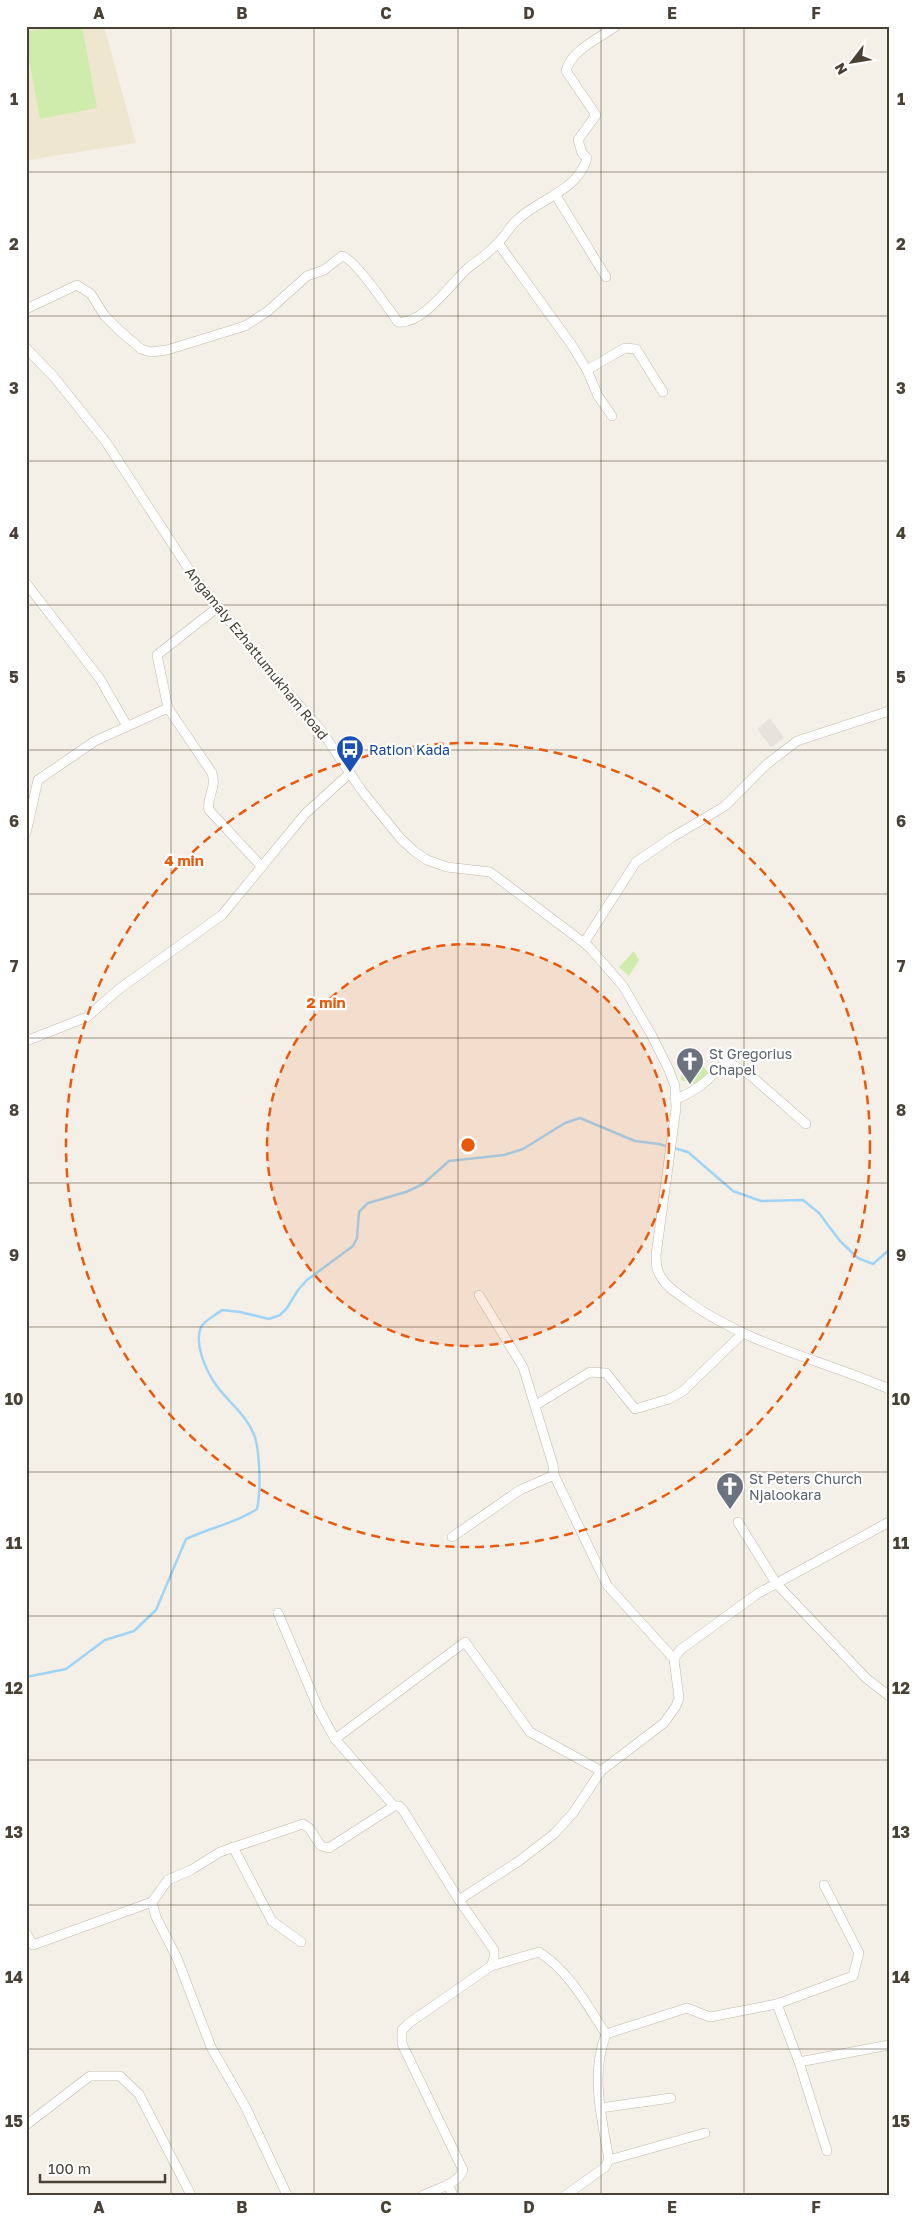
<svg xmlns="http://www.w3.org/2000/svg" width="915" height="2221" font-family="'Golos Text',sans-serif">
<style>
.industrial{fill:#e7e2dc}
.education{fill:#efe6d0}
.green{fill:#d0ecad}
.lines{fill:none;stroke-linecap:round;stroke-linejoin:round}
.stream{stroke:#9fd4f6;stroke-width:2.5}
.minor-casing{stroke:#c1b8a9;stroke-width:10}
.minor{stroke:#fff;stroke-width:9}
.grid{fill:none;stroke:#494135;stroke-width:1;stroke-opacity:0.55}
.ring{fill:none;stroke:#e8590c;stroke-width:2.5;stroke-dasharray:9 6}
.labels{text-anchor:middle;dominant-baseline:central;stroke-width:4.5;stroke-linejoin:round;paint-order:stroke}
.street-label{font-size:14px;fill:#494135;stroke:#fff}
.transit-label{font-size:14px;fill:#164399;stroke:#fff;text-anchor:start}
.worship-label{font-size:14px;fill:#5b616d;stroke:#fff;text-anchor:start}
.centre{fill:#e8590c;stroke:#fff;stroke-width:2.5}
.ring-label{font-size:15px;text-anchor:middle;font-weight:bold;fill:#e8590c;stroke:#fff;stroke-width:4.5;stroke-linejoin:round;paint-order:stroke}
.neatline{fill:none;stroke:#494135;stroke-width:2}
.grid-label{font-size:16px;text-anchor:middle;font-weight:bold;fill:#494135}
</style>
<rect width="100%" height="100%" fill="#f5f0e7"/>
<path class="industrial" d="M770,718L784,738L771,747L757,729Z"/>
<path class="education" d="M26,26H104L136,143L28,160Z"/>
<g class="green">
<path d="M58,26H82L97,108L40,119L26,44V32Z"/>
<path d="M634,951L639,960L629,976L619,967Z"/>
<path d="M696,1056L709,1074L697,1085L681,1080L682,1069Z"/>
</g>
<g class="lines">
<path class="stream" d="M26,1677L66,1669L105,1640L134,1631L156,1610L186,1539C209,1528 236,1523 257,1509C261,1492 260,1454 255,1437C247,1414 226,1401 214,1382C205,1368 194,1343 201,1327C204,1321 216,1315 222,1310L240,1312L269,1319L280,1315L287,1308L298,1290L307,1280L353,1246L357,1238L359,1212L368,1203L406,1192L423,1184L449,1161L504,1155L523,1149L565,1123L580,1118L635,1141L659,1144L688,1152L733,1191L761,1201L803,1200L819,1213L840,1241L858,1258L873,1264L889,1250"/>
<g class="minor-casing">
<g id="minor">
<path d="M555,194L606,277"/>
<path d="M498,243L571,344L587,370L598,396L612,416"/>
<path d="M26,309L77,285L91,294L104,315L120,331L141,349L151,352L167,350L245,326L268,311L307,276L324,270L342,256C354,258 389,309 398,322C423,325 451,283 468,268C478,260 489,253 498,243C505,236 510,226 517,220C540,198 578,191 587,158L582,153L578,140L596,115L566,71C571,50 600,38 616,26"/>
<path d="M26,348L54,377L106,442L190,571L264,665L321,730L362,791L401,839L414,851L427,860L447,867L490,872L575,936L589,947L610,971L623,986L651,1034L669,1070L675,1086L676,1108L656,1255C656,1262 656,1270 661,1277C667,1288 679,1294 689,1302C749,1345 822,1360 889,1389"/>
<path d="M587,370L625,348L636,349L663,392"/>
<path d="M26,583L100,679L127,726"/>
<path d="M168,708L212,773C217,789 206,797 209,810L262,867"/>
<path d="M26,833L38,780L95,741L168,708L157,655L218,607"/>
<path d="M584,943L636,862L671,838L725,806L767,764L797,741L889,711"/>
<path d="M26,1041L87,1017L119,989L222,915L305,814L350,773"/>
<path d="M676,1099C697,1091 711,1078 726,1061L750,1075L806,1124"/>
<path d="M479,1295L523,1367L553,1465L554,1475L607,1585L674,1659"/>
<path d="M536,1405L590,1372L606,1373L635,1409L669,1399L683,1391L742,1334"/>
<path d="M738,1522L776,1583L866,1678L889,1696"/>
<path d="M452,1537L520,1490L554,1475"/>
<path d="M278,1613L319,1710L335,1739L394,1806"/>
<path d="M335,1739L465,1642L530,1732L601,1771"/>
<path d="M233,1847L272,1921L301,1942"/>
<path d="M26,1933L33,1945L152,1902"/>
<path d="M491,1966L539,1952C569,1971 587,2005 606,2034"/>
<path d="M777,2004L853,1976L859,1953L824,1885"/>
<path d="M606,2034L687,2008L710,2017L777,2004L799,2062L827,2151"/>
<path d="M606,2034C590,2075 602,2119 609,2160"/>
<path d="M799,2062L889,2045"/>
<path d="M600,2108L671,2098"/>
<path d="M26,2125L90,2076H120L139,2094L191,2195"/>
<path d="M448,2184L453,2195"/>
<path d="M287,2195L245,2106L211,2047L177,1958L156,1917L152,1902L168,1880L191,1870L220,1852L303,1824L309,1828L321,1846L329,1848L394,1806H399L403,1810L459,1900"/>
<path d="M423,2195C436,2189 459,2184 463,2170L402,2044V2030L409,2023L491,1966L494,1959V1950L459,1900L519,1861L554,1834L573,1813L601,1771L664,1723L676,1706L679,1698L674,1659L680,1650L757,1594L889,1522"/>
<path d="M566,2195L605,2167L609,2160L705,2133"/>
</g>
</g>
<use href="#minor" class="minor"/>
</g>
<path class="grid" d="M171,26V2195M314,26V2195M458,26V2195M601,26V2195M744,26V2195M26,172H889M26,316H889M26,461H889M26,605H889M26,750H889M26,894H889M26,1038H889M26,1183H889M26,1327H889M26,1472H889M26,1616H889M26,1760H889M26,1905H889M26,2049H889"/>
<circle cx="468" cy="1145" r="201" fill="#e8590c" fill-opacity=".12"/>
<g class="ring">
<circle cx="468" cy="1145" r="201"/>
<circle cx="468" cy="1145" r="402"/>
</g>
<defs>
<g id="bus-pin" transform="scale(1.4375)"><path d="M0 17L-7.5 6A9.5 9.5 0 1 1 7.5 6Z" fill="#1a4fb4" stroke="#fff"/><path d="M-5-6H5V4H4V6H2V4H-2V6H-4V4H-5ZM-3.5-4V0h7V-4ZM-3.5 1.2v1.5H-2V1.2ZM2 1.2v1.5H3.5V1.2Z" fill="#fff"/></g>
<g id="church-pin" transform="scale(1.4375)"><path d="M0 17L-7.5 6A9.5 9.5 0 1 1 7.5 6Z" fill="#6b7280" stroke="#fff"/><path d="M-1.2-6h2.4v3.5h3.3v2.4h-3.3V6h-2.4V-.1h-3.3v-2.4h3.3Z" fill="#fff"/></g>
</defs>
<g fill-rule="evenodd">
<use href="#bus-pin" x="350" y="749"/>
<use href="#church-pin" x="690" y="1061"/>
<use href="#church-pin" x="730" y="1486"/>
</g>
<g class="labels">
<g class="street-label">
<text transform="translate(257 653) rotate(51)">Angamaly Ezhattumukham Road</text>
</g>
<g class="transit-label">
<text x="369" y="749">Ration Kada</text>
</g>
<g class="worship-label">
<text x="709" y="1053">St Gregorius<tspan x="709" dy="16">Chapel</tspan></text>
<text x="749" y="1478">St Peters Church<tspan x="749" dy="16">Njalookara</tspan></text>
</g>
</g>
<circle cx="468" cy="1145" r="8" class="centre"/>
<g class="ring-label">
<text x="184" y="866">4 min</text>
<text x="326" y="1008">2 min</text>
</g>
<rect width="915" height="2221" fill="none" stroke="#ffffff" stroke-width="55"/>
<g transform="translate(852 62) rotate(239)" stroke="#ffffff" stroke-width="4" paint-order="stroke">
<path d="M0-4L9 19L0 12L-9 19Z" fill="#494135"/>
<text y="-8" font-size="14" font-weight="bold" text-anchor="middle" fill="#494135">N</text>
</g>
<path d="M40 2174v8h125v-8" fill="none" stroke="#494135" stroke-width="2.5"/>
<text x="48" y="2174" font-size="15" fill="#494135" stroke="#ffffff" stroke-width="4" paint-order="stroke">100 m</text>
<rect x="28" y="28" width="860" height="2166" class="neatline"/>
<g class="grid-label">
<text x="99" y="19">A</text>
<text x="242" y="19">B</text>
<text x="386" y="19">C</text>
<text x="529" y="19">D</text>
<text x="672" y="19">E</text>
<text x="816" y="19">F</text>
<text x="14" y="105">1</text>
<text x="901" y="105">1</text>
<text x="14" y="250">2</text>
<text x="901" y="250">2</text>
<text x="14" y="394">3</text>
<text x="901" y="394">3</text>
<text x="14" y="539">4</text>
<text x="901" y="539">4</text>
<text x="14" y="683">5</text>
<text x="901" y="683">5</text>
<text x="14" y="827">6</text>
<text x="901" y="827">6</text>
<text x="14" y="972">7</text>
<text x="901" y="972">7</text>
<text x="14" y="1116">8</text>
<text x="901" y="1116">8</text>
<text x="14" y="1261">9</text>
<text x="901" y="1261">9</text>
<text x="14" y="1405">10</text>
<text x="901" y="1405">10</text>
<text x="14" y="1549">11</text>
<text x="901" y="1549">11</text>
<text x="14" y="1694">12</text>
<text x="901" y="1694">12</text>
<text x="14" y="1838">13</text>
<text x="901" y="1838">13</text>
<text x="14" y="1983">14</text>
<text x="901" y="1983">14</text>
<text x="14" y="2127">15</text>
<text x="901" y="2127">15</text>
<text x="99" y="2213">A</text>
<text x="242" y="2213">B</text>
<text x="386" y="2213">C</text>
<text x="529" y="2213">D</text>
<text x="672" y="2213">E</text>
<text x="816" y="2213">F</text>
</g>
</svg>
